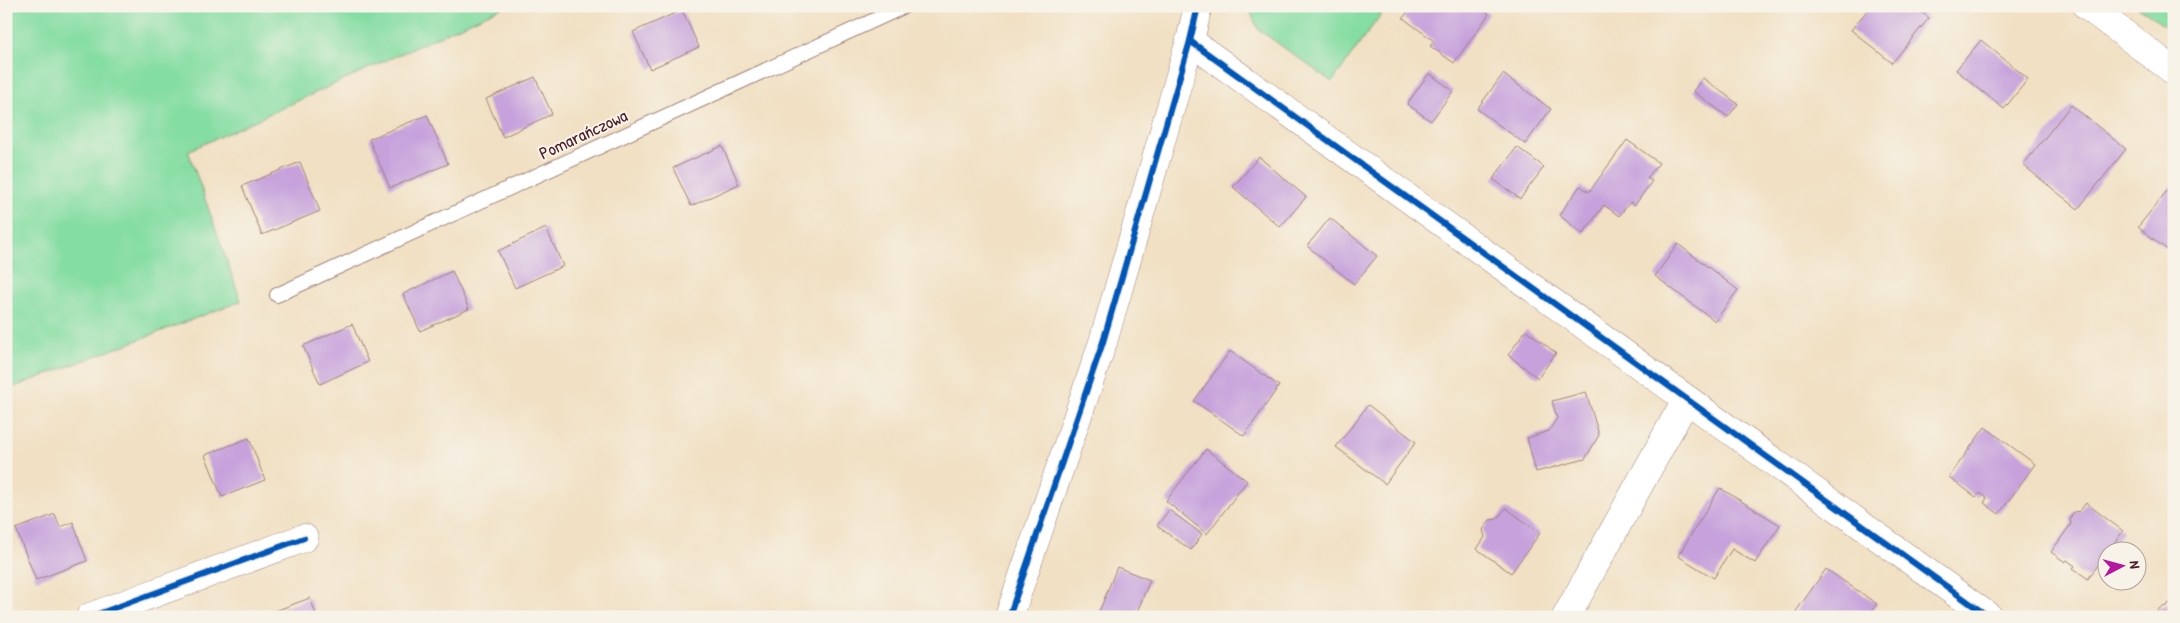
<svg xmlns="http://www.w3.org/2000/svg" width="2180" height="623" font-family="'Patrick Hand',sans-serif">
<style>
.green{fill:#84dda2;stroke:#677e66}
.building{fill:#c6a1dc}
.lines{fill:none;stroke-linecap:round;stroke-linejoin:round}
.lane-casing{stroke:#9e8077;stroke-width:16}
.street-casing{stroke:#9e8077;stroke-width:29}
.lane{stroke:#fff;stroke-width:14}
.street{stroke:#fff;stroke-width:28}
.cycleway-casing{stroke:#f7f3e8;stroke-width:9}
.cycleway{stroke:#0057b8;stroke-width:6}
.labels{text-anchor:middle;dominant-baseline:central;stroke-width:4;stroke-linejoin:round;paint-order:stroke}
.street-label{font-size:18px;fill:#4a1f2b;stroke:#f7f3e8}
</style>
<rect width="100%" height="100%" fill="#f7f3e8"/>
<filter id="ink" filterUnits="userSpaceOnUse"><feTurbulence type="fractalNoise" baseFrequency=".02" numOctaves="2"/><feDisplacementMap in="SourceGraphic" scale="10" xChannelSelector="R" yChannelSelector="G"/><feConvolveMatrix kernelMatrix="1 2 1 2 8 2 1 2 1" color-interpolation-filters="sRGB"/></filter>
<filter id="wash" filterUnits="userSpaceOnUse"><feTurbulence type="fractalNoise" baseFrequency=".0096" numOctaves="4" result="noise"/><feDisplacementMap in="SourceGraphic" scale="20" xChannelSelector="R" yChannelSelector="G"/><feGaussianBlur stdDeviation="1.12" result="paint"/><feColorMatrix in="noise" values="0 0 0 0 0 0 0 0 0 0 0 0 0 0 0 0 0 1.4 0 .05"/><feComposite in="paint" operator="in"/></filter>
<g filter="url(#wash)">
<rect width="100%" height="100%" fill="#f1e0c3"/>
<g class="green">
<path d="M6,6H505L188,151L241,301L6,390Z"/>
<path d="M1248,6H1387L1332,82L1258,29Z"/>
<path d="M2137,6H2174V33Z"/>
</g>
<g id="blocks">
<g class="building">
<path d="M767,6H788L771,14Z"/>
<path d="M1412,6H1452L1457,10L1459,6H1479L1489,14L1454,63L1430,46L1434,41L1403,18Z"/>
<path d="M1871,6H1914L1929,18L1892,63L1851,30Z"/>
<path d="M682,10L699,47L650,69L633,32Z"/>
<path d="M1981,40L2028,79L2004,109L1956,70Z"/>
<path d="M1429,73L1453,91L1431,121L1407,104Z"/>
<path d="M1503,74L1551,109L1525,144L1477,109Z"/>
<path d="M535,77L552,114L503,137L486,99Z"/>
<path d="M1703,78L1738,104L1728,117L1693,91Z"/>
<path d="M2071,105L2126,149L2078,209L2023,165Z"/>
<path d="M427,115L448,164L390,188L369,139Z"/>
<path d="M1627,140L1659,163L1647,178L1652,181L1635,205L1630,202L1619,216L1604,205L1583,234L1559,215L1580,186L1589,192Z"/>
<path d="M722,146L739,184L691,206L673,168Z"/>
<path d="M1517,147L1544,167L1520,199L1493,179Z"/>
<path d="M1259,157L1306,197L1280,227L1233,187Z"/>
<path d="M300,162L320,211L262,235L242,186Z"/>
<path d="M2174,182V255L2138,227Z"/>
<path d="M1330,218L1377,256L1354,284L1307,246Z"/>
<path d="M546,228L563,266L515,288L498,251Z"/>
<path d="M1678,244L1738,290L1715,321L1655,276Z"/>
<path d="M452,271L469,309L420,331L403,294Z"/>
<path d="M352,324L368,362L320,384L303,346Z"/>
<path d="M1526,330L1556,353L1538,378L1508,355Z"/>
<path d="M1230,351L1279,386L1244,436L1194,401Z"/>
<path d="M1586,392L1599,435L1585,459L1536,472L1527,438L1549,431L1557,418L1552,401Z"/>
<path d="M1368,405L1416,442L1385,484L1336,447Z"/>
<path d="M1985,427L2035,464L1999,514L1984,503L1987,498L1980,493L1976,497L1949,477Z"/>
<path d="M249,438L265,480L222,497L205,455Z"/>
<path d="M1206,449L1247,481L1207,534L1166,501Z"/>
<path d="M1720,488L1780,525L1755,563L1732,549L1714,578L1678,556Z"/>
<path d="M2086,503L2123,531L2088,579L2073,568L2075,566L2067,560L2065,562L2051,552L2071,524L2070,518L2074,512L2080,511Z"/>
<path d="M1506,508L1540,533L1511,573L1477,549L1485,537L1483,530L1490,520L1497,519Z"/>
<path d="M1169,510L1202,534L1191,550L1157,526Z"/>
<path d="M55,514L60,527L73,522L87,561L36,580L16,529Z"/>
<path d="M1117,567L1150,580L1135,617H1097Z"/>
<path d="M1826,569L1877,604L1867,617H1792Z"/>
<path d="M310,598L317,617H259Z"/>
<path d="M2170,603L2174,606V617H2156V613L2160,608L2166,606Z"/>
</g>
</g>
</g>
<g filter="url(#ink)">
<use href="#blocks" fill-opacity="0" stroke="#9e8077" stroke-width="1"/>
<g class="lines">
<g class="lane-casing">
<path id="lane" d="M277,295L905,6"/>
</g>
<g class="street-casing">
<g id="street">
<path d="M2087,6L2174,71"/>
<path d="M1190,41L1989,617"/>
<path d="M90,617L304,538"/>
<path d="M1009,617L1103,342L1190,41L1198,6"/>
<path d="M1566,617L1686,400"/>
</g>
</g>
<use href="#lane" class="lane"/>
<use href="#street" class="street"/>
<g class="cycleway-casing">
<g id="cycleway">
<path d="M1190,41L1989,617"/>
<path d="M90,617L304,538"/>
<path d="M1009,617L1103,342L1190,41L1198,6"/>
</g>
</g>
<use href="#cycleway" class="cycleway"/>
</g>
</g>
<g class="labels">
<g class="street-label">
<text transform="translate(583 134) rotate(-25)">Pomarańczowa</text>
</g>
</g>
<rect width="2180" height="623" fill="none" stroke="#f7f3e8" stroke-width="25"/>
<g transform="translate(2122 566) rotate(84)"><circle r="24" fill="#f7f3e8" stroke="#b29e9c"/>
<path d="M0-4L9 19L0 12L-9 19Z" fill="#b5179e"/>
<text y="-8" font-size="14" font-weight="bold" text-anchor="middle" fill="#4a1f2b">N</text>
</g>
</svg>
